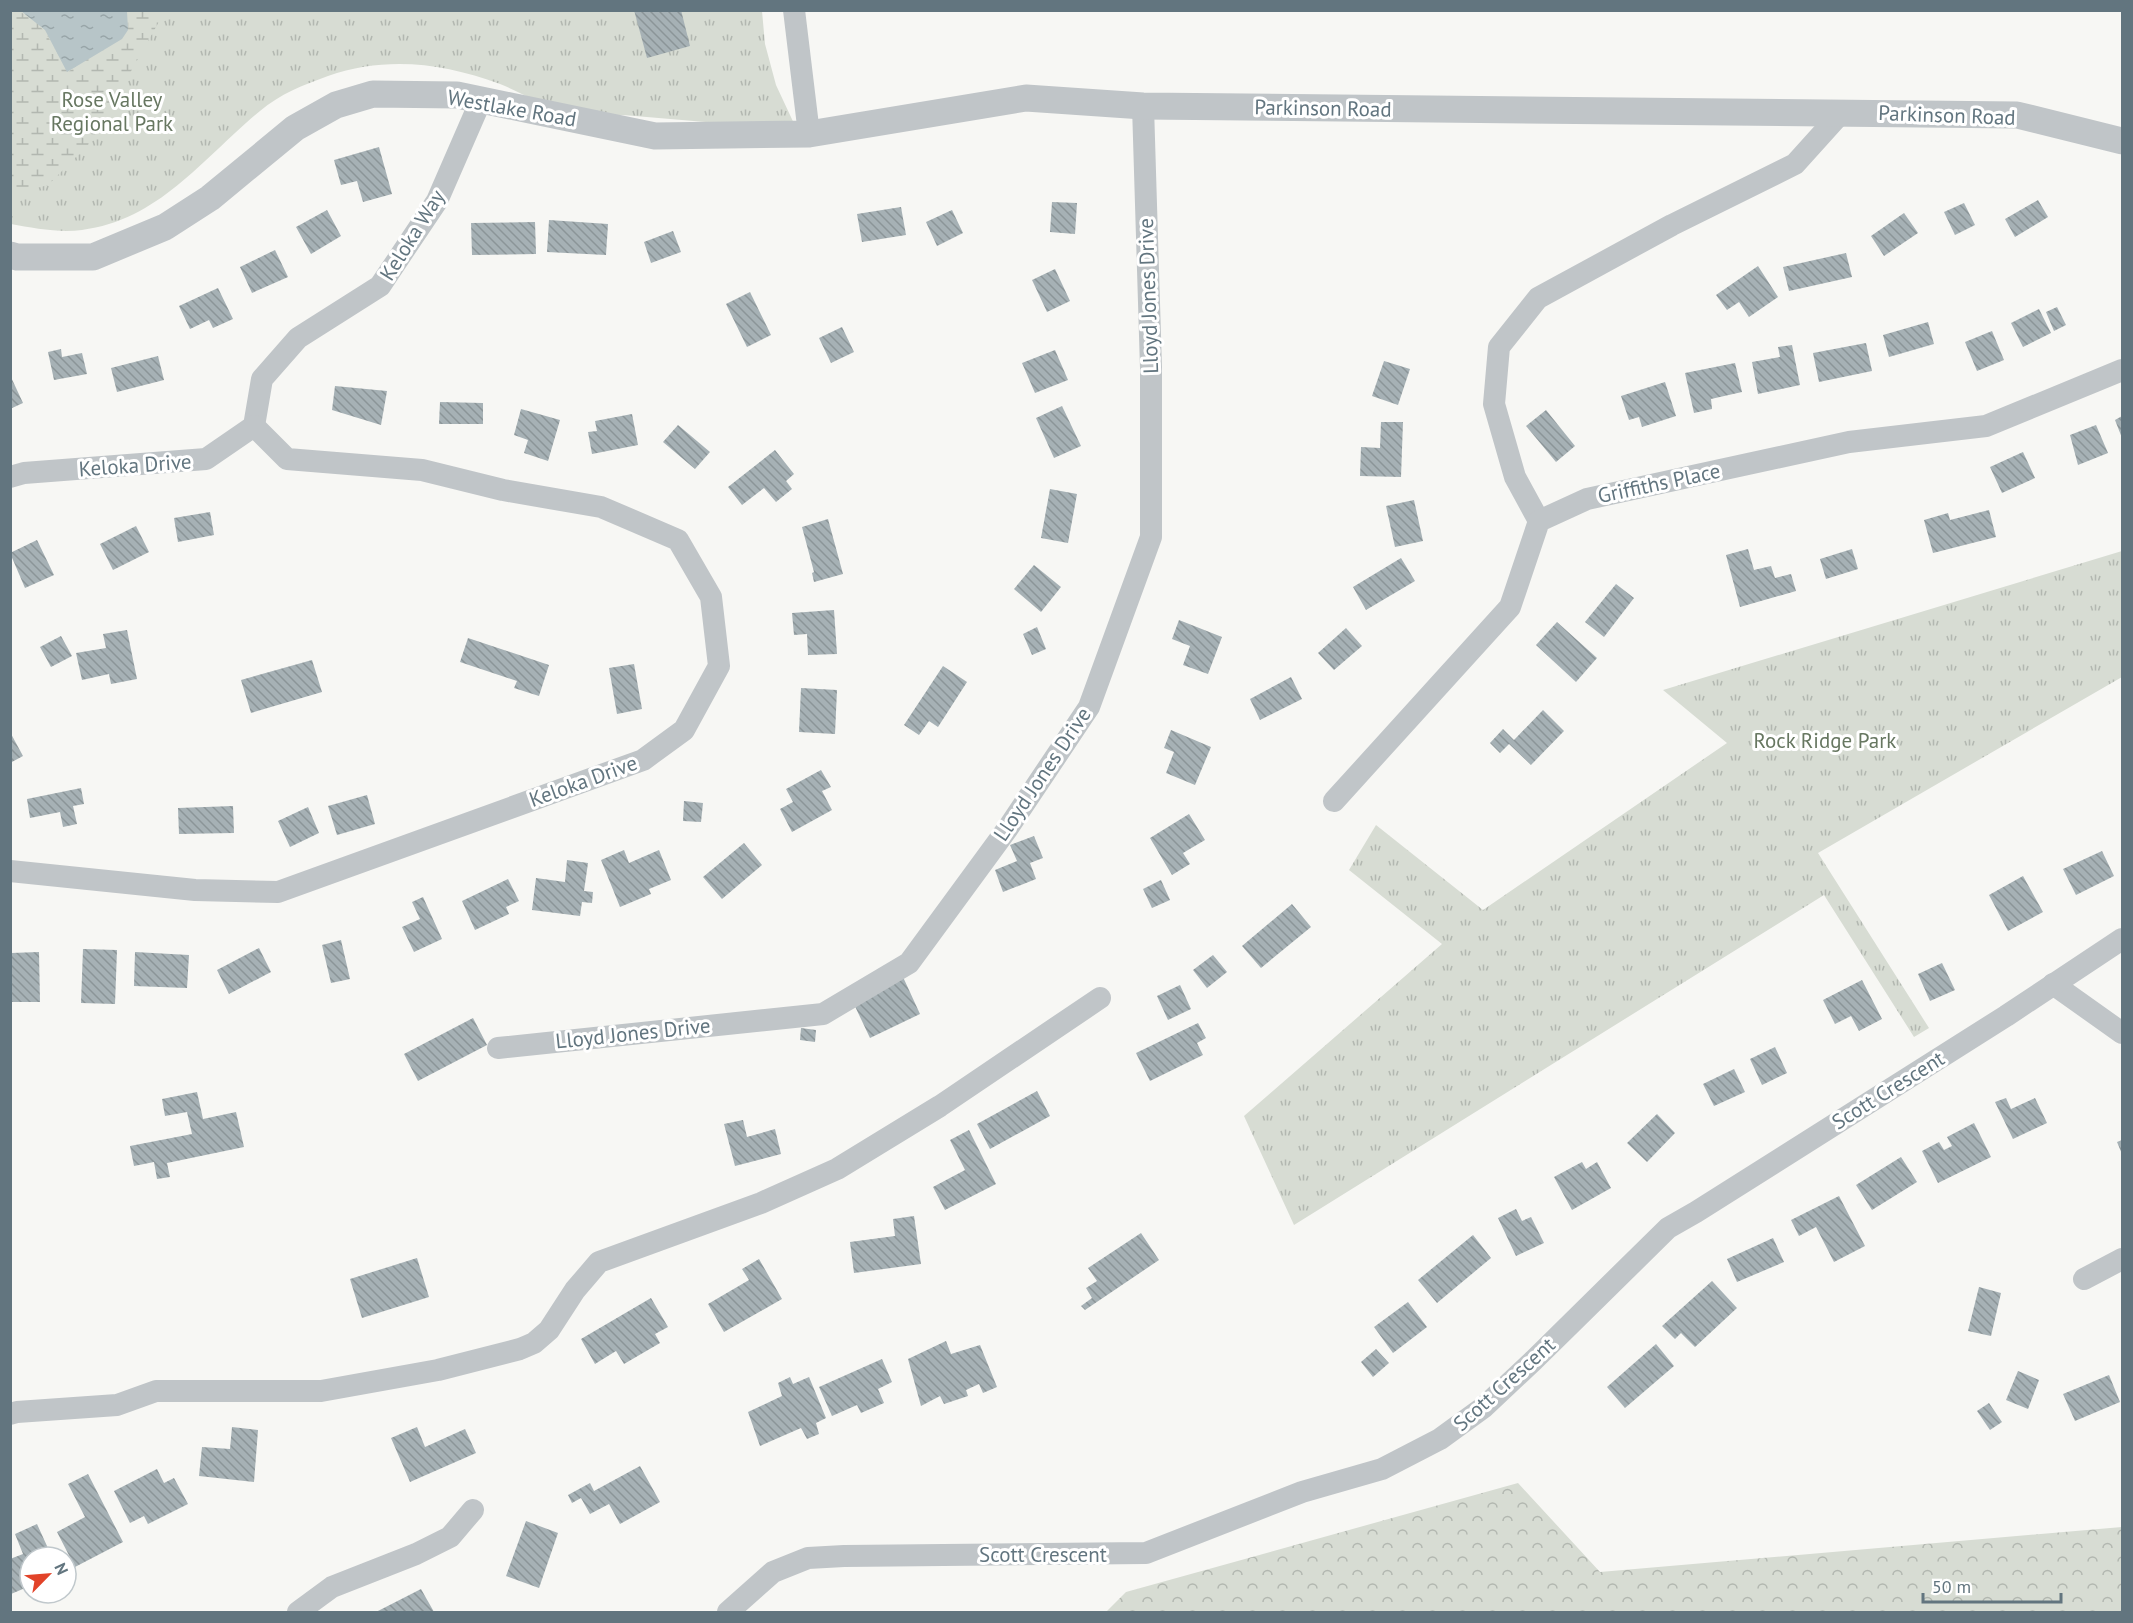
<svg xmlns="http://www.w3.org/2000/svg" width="2133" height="1623" font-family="'PT Sans',sans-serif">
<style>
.grass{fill:url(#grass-tufts)}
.forest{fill:url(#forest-crowns)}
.wetland{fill:url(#wetland-marsh)}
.water{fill:url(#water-ripples)}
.building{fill:url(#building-back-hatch)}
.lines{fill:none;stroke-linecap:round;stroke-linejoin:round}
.minor{stroke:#c0c5c8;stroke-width:22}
.tertiary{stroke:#c0c5c8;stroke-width:27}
.labels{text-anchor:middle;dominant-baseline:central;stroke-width:6;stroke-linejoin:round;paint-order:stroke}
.park-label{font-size:21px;fill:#677761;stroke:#fff}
.street-label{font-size:21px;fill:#62757f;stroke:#fff}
</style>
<defs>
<pattern id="grass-tufts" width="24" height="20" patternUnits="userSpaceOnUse" patternTransform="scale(1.5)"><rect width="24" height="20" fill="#d7dcd3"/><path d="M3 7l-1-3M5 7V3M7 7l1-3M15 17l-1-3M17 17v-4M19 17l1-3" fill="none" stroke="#b2b7b0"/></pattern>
<pattern id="forest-crowns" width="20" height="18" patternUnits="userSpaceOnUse" patternTransform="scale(1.5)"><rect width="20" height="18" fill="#d7dcd3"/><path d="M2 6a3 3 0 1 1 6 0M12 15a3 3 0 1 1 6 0" fill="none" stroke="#b2b7b0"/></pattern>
<pattern id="wetland-marsh" width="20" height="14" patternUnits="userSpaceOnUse" patternTransform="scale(1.5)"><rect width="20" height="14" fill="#d7dcd3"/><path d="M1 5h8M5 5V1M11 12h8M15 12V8" fill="none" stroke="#b2b7b0"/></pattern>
<pattern id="water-ripples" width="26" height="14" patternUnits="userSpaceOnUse" patternTransform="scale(1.5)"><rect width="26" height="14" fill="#b7c5c8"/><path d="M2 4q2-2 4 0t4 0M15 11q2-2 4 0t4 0" fill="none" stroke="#98a5a8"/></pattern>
<pattern id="building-back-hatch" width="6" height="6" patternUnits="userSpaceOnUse" patternTransform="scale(1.5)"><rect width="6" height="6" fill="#a6b1b5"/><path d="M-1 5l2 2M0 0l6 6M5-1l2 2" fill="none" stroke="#8b9598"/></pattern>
</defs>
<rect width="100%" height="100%" fill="#f7f7f4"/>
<g class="grass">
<path d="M10,11H762L765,44L776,85L797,130C743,125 689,121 635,116C611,114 586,115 563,110C541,105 520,92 500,84C442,63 387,56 328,76C303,85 280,94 260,111C204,157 160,220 82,230C59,233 33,228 11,224Z"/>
<path d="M2122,551V677L1818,853L1929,1028L1914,1037L1824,895L1294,1225L1244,1116L1442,944L1349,870L1376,825L1483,910L1727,743L1663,690Z"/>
</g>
<path class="forest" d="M1518,1483L1600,1572L2122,1527V1612H1106L1126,1592Z"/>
<path class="wetland" d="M11,11C40,11 55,50 68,72L128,30L127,11H165L91,142L48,185L11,195Z"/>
<path class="water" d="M21,11H127L128,30L122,39L67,72L45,30Z"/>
<g class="building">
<path d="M634,10H681L690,46L647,58Z"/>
<path d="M379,147L392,194L363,202L357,181L341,185L334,160Z"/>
<path d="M2038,200L2048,217L2015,237L2005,219Z"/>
<path d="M1052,202L1077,203L1075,234L1050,232Z"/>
<path d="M1964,203L1975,225L1955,235L1944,212Z"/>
<path d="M901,207L906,235L862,242L857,214Z"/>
<path d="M327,210L341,236L311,254L296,227Z"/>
<path d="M952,210L963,233L937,246L926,222Z"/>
<path d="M1904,213L1918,233L1884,256L1871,236Z"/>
<path d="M549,220L608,224L606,255L547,252Z"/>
<path d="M535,222L536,254L472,255L471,223Z"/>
<path d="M673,231L681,252L651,263L644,242Z"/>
<path d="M275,250L288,277L252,293L240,267Z"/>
<path d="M1846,253L1852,277L1789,291L1783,267Z"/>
<path d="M1758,266L1778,297L1749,317L1739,302L1727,310L1716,295Z"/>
<path d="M1055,269L1070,301L1047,312L1032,280Z"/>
<path d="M218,288L233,319L213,328L209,320L190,329L179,306Z"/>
<path d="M750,292L771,335L747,347L726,304Z"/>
<path d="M2057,307L2066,325L2054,331L2046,312Z"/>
<path d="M2039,309L2051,333L2023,347L2011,323Z"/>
<path d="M1928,322L1934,344L1889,357L1883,335Z"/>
<path d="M842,327L854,352L831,363L819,338Z"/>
<path d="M1992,331L2004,360L1977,371L1965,342Z"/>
<path d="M1866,343L1872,371L1819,382L1813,353Z"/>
<path d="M1792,345L1800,385L1758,394L1752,362L1780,357L1778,347Z"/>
<path d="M61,349L62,357L82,353L87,374L54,380L48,352Z"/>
<path d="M1055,350L1068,380L1035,393L1022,363Z"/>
<path d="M158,356L164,380L117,392L111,368Z"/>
<path d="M1384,361L1410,369L1398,405L1372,396Z"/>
<path d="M1735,363L1742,392L1711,399L1712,409L1694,413L1685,373Z"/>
<path d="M10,375L23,403L10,409Z"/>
<path d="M1665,382L1676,416L1642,427L1639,417L1629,420L1621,396Z"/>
<path d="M335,386L387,391L381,425L332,410Z"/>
<path d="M440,402L483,403V424H439Z"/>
<path d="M1062,406L1081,446L1054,458L1036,418Z"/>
<path d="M521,409L560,420L548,461L524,453L528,440L514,435Z"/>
<path d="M1546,410L1575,446L1556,462L1526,426Z"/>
<path d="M632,414L638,445L592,454L588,432L597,431L595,421Z"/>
<path d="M2122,416V438L2115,420Z"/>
<path d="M1381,422H1403L1401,477L1360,476L1361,447L1380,448Z"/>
<path d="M678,425L710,452L695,469L663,442Z"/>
<path d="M2096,425L2108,453L2078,465L2070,435Z"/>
<path d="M775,450L794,474L786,481L792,489L776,502L764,488L742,505L728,487Z"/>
<path d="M2023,452L2035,478L2002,493L1990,467Z"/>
<path d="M1050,489L1077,494L1068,543L1041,538Z"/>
<path d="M1414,500L1423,541L1395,547L1386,506Z"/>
<path d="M1989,510L1996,537L1933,553L1924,520L1948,513L1950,520Z"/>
<path d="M210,512L214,535L178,542L174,518Z"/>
<path d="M828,519L843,574L814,582L812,573L814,572L802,527Z"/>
<path d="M136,526L149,552L113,570L100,544Z"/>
<path d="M37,540L54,575L25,588L10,553Z"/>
<path d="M1748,549L1754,570L1771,566L1775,578L1791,574L1796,591L1740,607L1726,555Z"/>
<path d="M1852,549L1858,569L1826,579L1820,559Z"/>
<path d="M1401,558L1415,581L1366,610L1353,587Z"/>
<path d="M1034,565L1061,587L1041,612L1014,589Z"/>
<path d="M1616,584L1634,598L1604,637L1585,622Z"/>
<path d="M834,610L837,654L808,655L807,634L794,635L792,613Z"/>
<path d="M1179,620L1222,637L1208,674L1183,665L1190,646L1172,639Z"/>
<path d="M1557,622L1597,658L1576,682L1536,645Z"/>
<path d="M1037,627L1046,649L1032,655L1023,634Z"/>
<path d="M1346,628L1362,646L1334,670L1318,653Z"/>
<path d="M127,630L137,679L111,684L109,674L82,680L76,653L106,648L103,634Z"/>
<path d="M61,636L72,656L51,667L40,647Z"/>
<path d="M468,638L549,665L539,696L514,688L517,681L460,662Z"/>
<path d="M312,660L322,692L251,713L241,680Z"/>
<path d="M634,664L642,709L617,714L609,668Z"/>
<path d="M943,666L967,682L938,727L929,721L919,735L904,725Z"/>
<path d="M1291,677L1302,699L1260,720L1250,699Z"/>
<path d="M801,688L837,690L835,734L799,732Z"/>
<path d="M1543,710L1564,731L1531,765L1509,744L1500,753L1490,743L1503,729L1514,740Z"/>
<path d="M1171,730L1211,747L1195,785L1166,773L1174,752L1164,748Z"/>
<path d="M10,732L23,756L10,763Z"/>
<path d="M821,770L831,787L822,791L832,810L792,832L780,809L793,802L786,789Z"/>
<path d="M81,788L84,804L73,806L77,824L63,827L60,812L30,818L27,799Z"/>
<path d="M367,795L375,824L337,835L328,806Z"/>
<path d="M684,801L703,803L701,822L683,821Z"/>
<path d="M233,806L234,833L179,834L178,808Z"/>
<path d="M308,807L319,833L290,847L278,821Z"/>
<path d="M1189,814L1205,840L1183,853L1190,864L1172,875L1150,838Z"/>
<path d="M1034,836L1043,858L1030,863L1036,879L1003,892L995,870L1017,861L1010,845Z"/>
<path d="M744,843L762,865L722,899L703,877Z"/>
<path d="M624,850L629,863L659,850L671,880L649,889L651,894L620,907L601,860Z"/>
<path d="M2102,851L2114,876L2076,895L2063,869Z"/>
<path d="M567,860L588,863L584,891L593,892L592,903L582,902L580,916L532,910L536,878L565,882Z"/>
<path d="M2023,876L2043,912L2008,931L1989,895Z"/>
<path d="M508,879L519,901L506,907L509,914L475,930L462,901Z"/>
<path d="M1161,880L1170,900L1152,908L1143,889Z"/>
<path d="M423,897L442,939L414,952L402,927L420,919L412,902Z"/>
<path d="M1292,904L1311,927L1261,968L1242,946Z"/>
<path d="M341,940L350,979L331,983L322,945Z"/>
<path d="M259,948L271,972L229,994L217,970Z"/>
<path d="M83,949L117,950L115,1004L81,1003Z"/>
<path d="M39,952L40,1002H10L11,953Z"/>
<path d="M135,952L189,955L187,988L134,986Z"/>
<path d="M1213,955L1227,972L1207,988L1193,970Z"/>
<path d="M1942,963L1955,990L1930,1001L1918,974Z"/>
<path d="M903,977L920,1014L870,1038L852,1000Z"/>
<path d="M1862,980L1882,1019L1859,1031L1851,1016L1835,1024L1823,1000Z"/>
<path d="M1180,985L1191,1009L1168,1020L1157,996Z"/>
<path d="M473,1018L487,1045L418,1081L404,1054Z"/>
<path d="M1198,1023L1206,1038L1197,1043L1203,1055L1150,1081L1136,1053Z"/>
<path d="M801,1028L816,1030L815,1042L800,1040Z"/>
<path d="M1775,1047L1787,1073L1762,1085L1750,1059Z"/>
<path d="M1734,1069L1745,1092L1714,1106L1703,1084Z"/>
<path d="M1037,1091L1050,1116L990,1149L977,1124Z"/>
<path d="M197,1092L203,1119L236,1112L244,1147L167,1163L170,1177L157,1179L154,1162L134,1166L130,1146L192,1134L187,1112L165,1116L162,1099Z"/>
<path d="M2006,1098L2011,1109L2035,1098L2047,1123L2013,1139L1995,1102Z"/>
<path d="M1657,1114L1675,1133L1647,1162L1627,1143Z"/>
<path d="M743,1120L747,1137L775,1129L781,1154L735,1166L724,1124Z"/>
<path d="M1974,1123L1991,1157L1938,1183L1922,1151L1939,1142L1944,1150L1952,1146L1947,1137Z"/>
<path d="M969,1130L996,1184L945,1210L933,1187L965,1170L950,1140Z"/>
<path d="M2122,1140V1154L2117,1142Z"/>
<path d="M1901,1157L1917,1182L1872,1210L1856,1185Z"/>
<path d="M1582,1162L1586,1169L1597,1162L1611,1188L1572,1210L1554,1177Z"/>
<path d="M1839,1196L1865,1246L1834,1262L1816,1227L1799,1236L1791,1220Z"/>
<path d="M1516,1209L1522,1221L1531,1217L1544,1243L1516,1256L1498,1218Z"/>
<path d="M914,1216L921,1264L854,1273L850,1242L895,1236L893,1219Z"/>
<path d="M1141,1233L1159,1260L1085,1310L1081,1306L1092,1298L1086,1288L1097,1281L1088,1268Z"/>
<path d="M1473,1235L1491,1258L1437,1303L1418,1280Z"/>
<path d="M1773,1238L1784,1262L1737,1282L1727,1259Z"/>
<path d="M417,1258L429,1297L362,1318L350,1279Z"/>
<path d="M759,1259L782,1299L724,1332L708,1304L749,1280L742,1269Z"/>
<path d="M1712,1281L1737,1308L1695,1347L1681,1333L1675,1339L1662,1326Z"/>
<path d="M1979,1287L2001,1293L1991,1336L1968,1331Z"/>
<path d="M651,1298L668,1327L655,1334L660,1343L624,1364L616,1351L595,1364L581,1339Z"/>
<path d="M1408,1302L1427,1327L1393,1353L1374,1327Z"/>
<path d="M946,1341L951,1354L980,1345L997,1387L983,1393L979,1384L966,1390L968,1396L944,1404L940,1396L921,1406L908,1359Z"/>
<path d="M1656,1344L1674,1366L1625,1408L1607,1387Z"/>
<path d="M1376,1349L1389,1363L1373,1377L1361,1362Z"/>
<path d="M882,1359L892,1382L878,1389L884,1403L861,1413L857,1405L832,1416L819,1387Z"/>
<path d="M2018,1371L2039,1380L2028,1409L2006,1400Z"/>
<path d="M2109,1375L2120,1402L2075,1421L2063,1394Z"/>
<path d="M790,1377L793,1384L809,1377L826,1418L816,1423L819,1434L807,1439L801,1428L760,1446L748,1412L782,1396L778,1383Z"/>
<path d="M1989,1403L2002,1422L1990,1430L1977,1411Z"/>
<path d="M232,1427L258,1430L254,1482L199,1476L202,1447L230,1449Z"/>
<path d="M417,1427L425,1447L465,1429L476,1453L410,1482L391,1438Z"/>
<path d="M640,1466L660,1502L620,1524L609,1504L590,1514L581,1498L572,1503L568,1495L590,1483L594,1491Z"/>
<path d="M157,1469L164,1483L174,1478L188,1504L148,1524L144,1516L130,1523L114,1491Z"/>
<path d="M88,1474L123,1542L75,1567L57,1532L85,1517L68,1484Z"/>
<path d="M526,1521L558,1533L539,1588L506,1576Z"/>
<path d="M37,1524L52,1557H30V1586L11,1594L10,1559L23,1554L15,1534Z"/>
<path d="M421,1589L434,1612H376Z"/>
</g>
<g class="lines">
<g class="minor">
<path d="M794,10L809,134"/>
<path d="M254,426L262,379L298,338L380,286L437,201L481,100"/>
<path d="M10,477L24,473L206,459L254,426L287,459L422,470L503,490L601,507L678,540L711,597L719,666L684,730L643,760L278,892L195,890L10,871"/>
<path d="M1539,521L1515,477L1494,404L1499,347L1538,298L1672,225L1795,164L1841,113"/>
<path d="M1334,801L1510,607L1539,521L1587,499L1849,442L1986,426L2122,370"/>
<path d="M2053,984L2122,1033"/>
<path d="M498,1048L823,1014L909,963L1008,828L1089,707L1151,537V368L1143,106"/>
<path d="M2084,1279L2122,1259"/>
<path d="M10,1414L17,1412L117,1405L156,1391H321L438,1370L520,1349L534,1343L549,1330L575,1290L599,1262L761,1203L837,1169L940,1106L1100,998"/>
<path d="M298,1612L332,1587L416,1554L450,1537L473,1510"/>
<path d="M728,1612L773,1572L808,1558L844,1556L1146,1553L1302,1492L1382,1469L1440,1439L1484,1407L1534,1360L1668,1228L1696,1212L2006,1016L2122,939"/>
</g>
<path class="tertiary" d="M10,255L17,257H93L165,227L210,198L295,128L336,105L373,94L457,95L655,136L809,134L1026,98L1143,106L2017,115L2122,141"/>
</g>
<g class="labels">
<g class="park-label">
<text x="112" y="99">Rose Valley<tspan x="112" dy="24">Regional Park</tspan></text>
<text x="1825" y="740">Rock Ridge Park</text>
</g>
<g class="street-label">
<text transform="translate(512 108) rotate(10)">Westlake Road</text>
<text transform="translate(1323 108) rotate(1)">Parkinson Road</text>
<text transform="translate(1947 115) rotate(2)">Parkinson Road</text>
<text transform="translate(412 235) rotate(-58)">Keloka Way</text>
<text transform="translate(1148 296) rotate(-92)">Lloyd Jones Drive</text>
<text transform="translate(135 465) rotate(-4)">Keloka Drive</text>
<text transform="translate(1659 483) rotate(-12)">Griffiths Place</text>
<text transform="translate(1042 774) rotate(-56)">Lloyd Jones Drive</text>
<text transform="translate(583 781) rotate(-20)">Keloka Drive</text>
<text transform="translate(633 1033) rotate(-6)">Lloyd Jones Drive</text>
<text transform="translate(1888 1090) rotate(-32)">Scott Crescent</text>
<text transform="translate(1504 1384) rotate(-42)">Scott Crescent</text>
<text x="1043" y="1554">Scott Crescent</text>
</g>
</g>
<rect width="2133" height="1623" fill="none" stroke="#62757f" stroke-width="24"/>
<g transform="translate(48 1575) rotate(65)"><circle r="28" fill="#ffffff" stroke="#c0c8cc" stroke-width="1.5"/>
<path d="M0-4.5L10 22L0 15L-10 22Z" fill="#e24329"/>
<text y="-9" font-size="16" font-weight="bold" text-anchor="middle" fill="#62757f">N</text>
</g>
<path d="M1923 1593v9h138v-9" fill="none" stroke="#62757f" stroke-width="3"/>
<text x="1932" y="1593" font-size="18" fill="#62757f" stroke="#ffffff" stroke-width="4.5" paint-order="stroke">50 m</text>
</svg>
